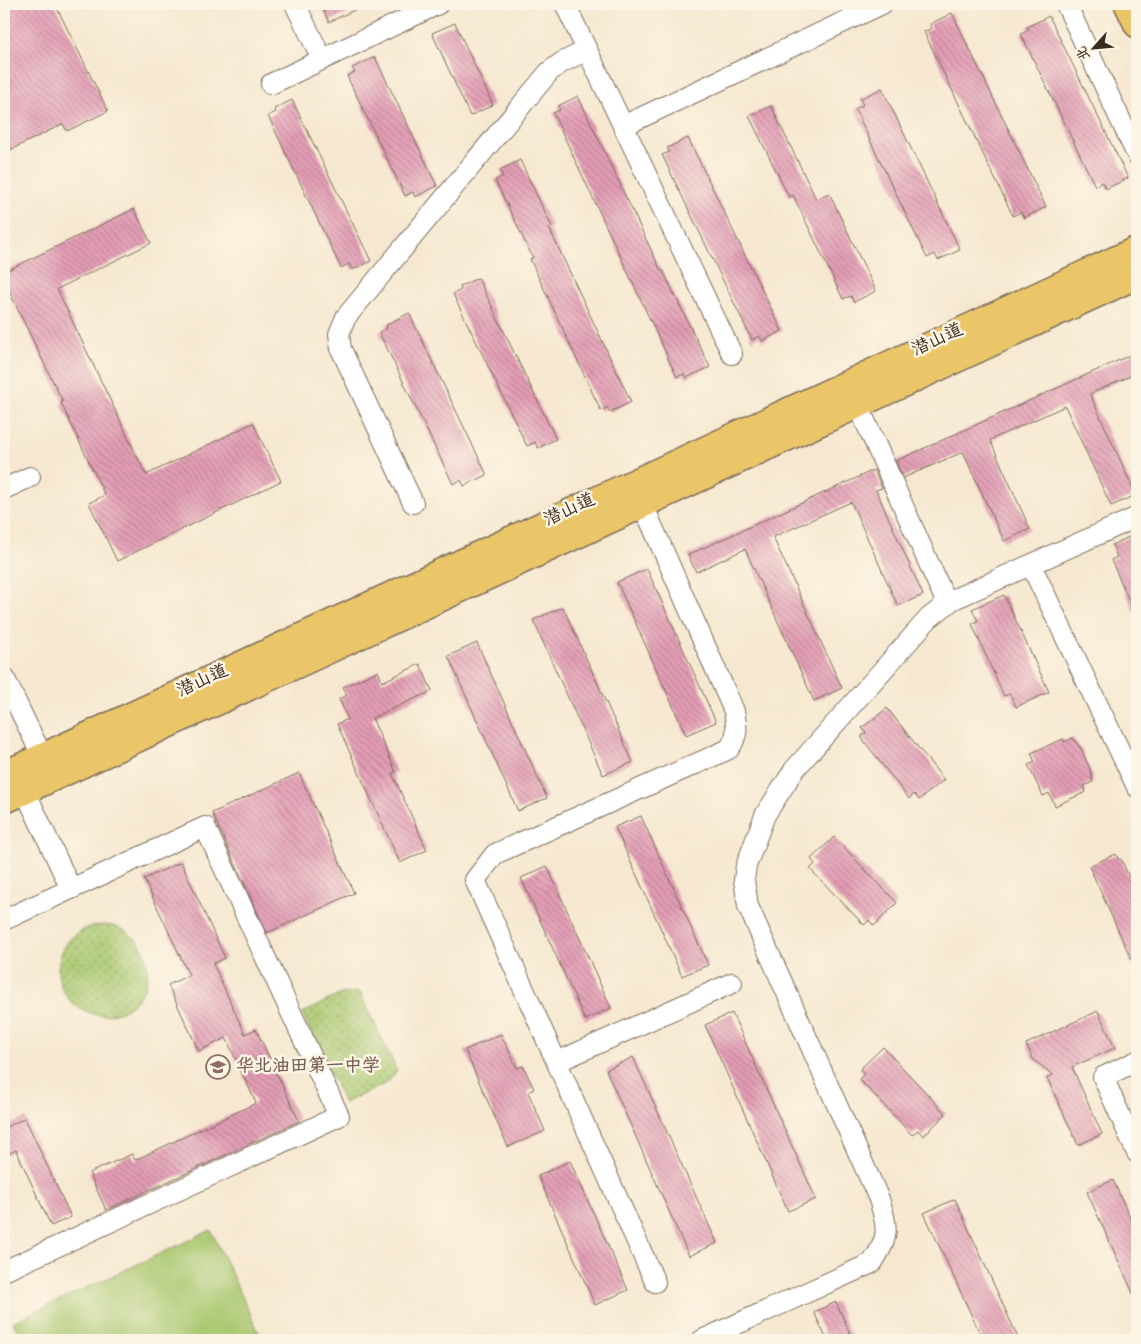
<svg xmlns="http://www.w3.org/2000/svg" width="1141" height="1344" font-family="Dekko,'LXGW WenKai TC',sans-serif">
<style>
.grass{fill:url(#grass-dots);stroke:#727846}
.park{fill:#a8c76e;stroke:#727846}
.building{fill:url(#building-back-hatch)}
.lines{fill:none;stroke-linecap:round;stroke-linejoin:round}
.minor-casing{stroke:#7c6c5c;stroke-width:22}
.major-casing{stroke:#7c6c5c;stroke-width:28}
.minor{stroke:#fff;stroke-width:20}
.major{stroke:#eac669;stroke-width:25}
.labels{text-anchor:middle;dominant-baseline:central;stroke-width:5;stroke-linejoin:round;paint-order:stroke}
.street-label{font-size:18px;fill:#3b2a1e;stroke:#fcf5e5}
.education-label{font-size:18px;font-weight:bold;fill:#785e54;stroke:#fcf5e5;text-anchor:start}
</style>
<defs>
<pattern id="grass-dots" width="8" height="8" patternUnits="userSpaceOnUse" patternTransform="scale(1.25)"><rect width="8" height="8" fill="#a8c76e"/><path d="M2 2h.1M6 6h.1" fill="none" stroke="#8aa25a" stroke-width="1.8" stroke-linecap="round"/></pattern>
<pattern id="building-back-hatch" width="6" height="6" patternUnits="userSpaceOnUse" patternTransform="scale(1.25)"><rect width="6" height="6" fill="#e39eb6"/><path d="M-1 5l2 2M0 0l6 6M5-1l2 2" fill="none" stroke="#b98193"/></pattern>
</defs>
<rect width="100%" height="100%" fill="#fcf5e5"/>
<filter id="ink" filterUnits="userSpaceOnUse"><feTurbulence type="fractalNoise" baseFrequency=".02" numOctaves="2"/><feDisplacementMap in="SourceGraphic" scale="10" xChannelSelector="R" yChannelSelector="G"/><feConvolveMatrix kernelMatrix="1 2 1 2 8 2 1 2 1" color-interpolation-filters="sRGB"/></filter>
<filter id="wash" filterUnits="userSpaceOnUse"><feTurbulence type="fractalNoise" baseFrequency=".0096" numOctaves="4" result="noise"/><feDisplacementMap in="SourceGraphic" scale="20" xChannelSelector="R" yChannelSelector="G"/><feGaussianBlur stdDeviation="1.12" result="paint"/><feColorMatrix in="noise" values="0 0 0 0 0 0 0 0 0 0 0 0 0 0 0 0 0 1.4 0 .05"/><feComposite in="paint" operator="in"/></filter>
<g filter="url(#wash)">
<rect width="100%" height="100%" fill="#f6e8d0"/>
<g class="grass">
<circle cx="103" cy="970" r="45"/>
<path d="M360,992L397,1071L387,1083L344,1103L302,1013L341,994Z"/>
</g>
<path class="park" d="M211,1230L260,1335L249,1340H22L13,1322Z"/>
<g id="blocks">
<g class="building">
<path d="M4,4H55L108,111L67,131L63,124L4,153Z"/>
<path d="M320,4H367L329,22Z"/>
<path d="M952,13L1046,207L1024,218L1021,212L1013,216L924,32L932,28L930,24Z"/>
<path d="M1049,16L1128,178L1106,189L1102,182L1095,186L1021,34L1029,30L1027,27Z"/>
<path d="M455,23L493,105L470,116L432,33Z"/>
<path d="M375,57L437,186L415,197L413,192L405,196L347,76L355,72L352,68Z"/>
<path d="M882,88L960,250L938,260L935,254L927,258L855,109L863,105L860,99Z"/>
<path d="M578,96L661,271H663L710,367L686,378L684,374L677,377L553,113L560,110L558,106Z"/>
<path d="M292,100L371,261L352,270L349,264L341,268L268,116L276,112L274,109Z"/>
<path d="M771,106L816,199L829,193L876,291L854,302L851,296L843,299L793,195L789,197L749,116Z"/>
<path d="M688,138L782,331L762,341L759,336L752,340L662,155L669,152L667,148Z"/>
<path d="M520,160L552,227L549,228L631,402L610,412L607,407L601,411L530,259L533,258L495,180L503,176L500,170Z"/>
<path d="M134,209L151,243L57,289L146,475L253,423L281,481L117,561L89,503L105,495L61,403L63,402L4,281V272Z"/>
<path d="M478,278L556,439L538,448L535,442L527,446L453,294L461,290L460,286Z"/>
<path d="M409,313L487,475L464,486L461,480L453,484L379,332L387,328L386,325Z"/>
<path d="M1137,352V373L1090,394L1136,495L1111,506L1065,406L990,440L1030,529L1004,541L963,452L903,478L896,461Z"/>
<path d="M874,470L882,488L876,490L923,595L898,606L851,502L773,537L842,688L814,701L745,549L696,572L688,555Z"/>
<path d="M1137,533V618L1111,560L1117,557L1112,545Z"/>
<path d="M647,569L716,722L686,735L617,582Z"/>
<path d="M1004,595L1049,692L1016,707L1010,694L1004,696L972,624L978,621L972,609Z"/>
<path d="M563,607L633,762L603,775L533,620Z"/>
<path d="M477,643L547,798L518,811L448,656Z"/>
<path d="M420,664L432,691L372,718L396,772L392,773L427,850L400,863L337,724L348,719L339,699L347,695L343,687L378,671L382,682Z"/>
<path d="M887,708L944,780L919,800L914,794L909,799L861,737L866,733L862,728Z"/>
<path d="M1073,738L1081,749L1090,769L1093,782L1084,786L1086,792L1055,806L1049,793L1043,796L1028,765L1035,762L1031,753L1063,739L1064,742Z"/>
<path d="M299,773L354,893L267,933L212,813Z"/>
<path d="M641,816L708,965L682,976L615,827Z"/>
<path d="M834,837L897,903L874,926L869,920L864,925L810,869L815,864L811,859Z"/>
<path d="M1116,854L1119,860L1121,859L1137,895V972L1089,866Z"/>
<path d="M181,862L225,958L213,964L245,1034L256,1029L299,1121L106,1210L89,1173L132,1154L135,1160L256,1103L226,1038L199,1051L168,985L189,975L144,879Z"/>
<path d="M547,866L611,1008L585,1020L521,878Z"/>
<path d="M1098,1011L1115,1048L1072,1067L1102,1134L1078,1145L1047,1078L1053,1075L1033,1059L1026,1044Z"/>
<path d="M732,1013L816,1199L788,1211L705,1025Z"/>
<path d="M501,1034L517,1068L523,1066L534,1089L528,1092L545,1131L508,1147L465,1050Z"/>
<path d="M883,1047L946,1114L923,1136L918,1130L912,1135L859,1079L864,1074L860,1069Z"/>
<path d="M633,1057L717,1243L689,1256L606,1070Z"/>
<path d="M25,1118L71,1217L51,1226L16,1150L4,1156V1128Z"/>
<path d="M570,1161L628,1290L595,1305L538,1176Z"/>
<path d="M1113,1180L1137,1233V1302L1087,1192Z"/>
<path d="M955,1199L1019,1340H983L924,1213Z"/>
<path d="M836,1302L853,1340H827L814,1312Z"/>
</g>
</g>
</g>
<g filter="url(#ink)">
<use href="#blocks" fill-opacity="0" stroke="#7c6c5c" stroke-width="1"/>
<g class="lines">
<g class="minor-casing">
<g id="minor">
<path d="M295,4L322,59"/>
<path d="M565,4L732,354"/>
<path d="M1066,4L1137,155"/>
<path d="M271,84L438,4"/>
<path d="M623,126L882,4"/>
<path d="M858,405L947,604"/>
<path d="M4,489L30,477"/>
<path d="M413,503L341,349L339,334L346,317L549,72L561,63L587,50"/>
<path d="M643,505L734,711C737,728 739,734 729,749L495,854L475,880L655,1282"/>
<path d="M1031,565L1137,787"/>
<path d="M4,677L42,756"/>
<path d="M25,791L71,889"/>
<path d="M4,920L205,827L339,1116L4,1271"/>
<path d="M1137,1061L1103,1077L1137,1153"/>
<path d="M557,1062L732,983"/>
<path d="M702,1340L872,1263C890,1237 888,1228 879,1199L748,906L744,880L746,866L765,815L794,770L929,618L952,600L1137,517"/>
</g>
</g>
<g class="major-casing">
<g id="major">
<path d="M1127,4L1137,25"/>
<path d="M4,774L1137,249"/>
<path d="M4,801L1137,276"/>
</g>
</g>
<use href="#minor" class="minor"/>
<use href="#major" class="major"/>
</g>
</g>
<defs>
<g id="school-ring" transform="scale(1.25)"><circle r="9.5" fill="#fcf5e5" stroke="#8d6e63" stroke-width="1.5"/><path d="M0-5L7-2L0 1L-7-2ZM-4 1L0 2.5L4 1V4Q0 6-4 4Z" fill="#8d6e63"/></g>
</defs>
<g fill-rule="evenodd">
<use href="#school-ring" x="218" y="1067"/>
</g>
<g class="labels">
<g class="street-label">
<text transform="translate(938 341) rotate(-25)">潜山道</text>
<text transform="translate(570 511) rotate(-25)">潜山道</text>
<text transform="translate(203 682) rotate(-25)">潜山道</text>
</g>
<g class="education-label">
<text x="236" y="1067">华北油田第一中学</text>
</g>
</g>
<rect width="1141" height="1344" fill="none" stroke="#fcf5e5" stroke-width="20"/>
<g transform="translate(1094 48) rotate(243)" stroke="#fcf5e5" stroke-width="4" paint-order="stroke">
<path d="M0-4L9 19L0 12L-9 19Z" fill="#3b2a1e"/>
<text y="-8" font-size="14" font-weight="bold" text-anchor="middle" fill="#3b2a1e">北</text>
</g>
</svg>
